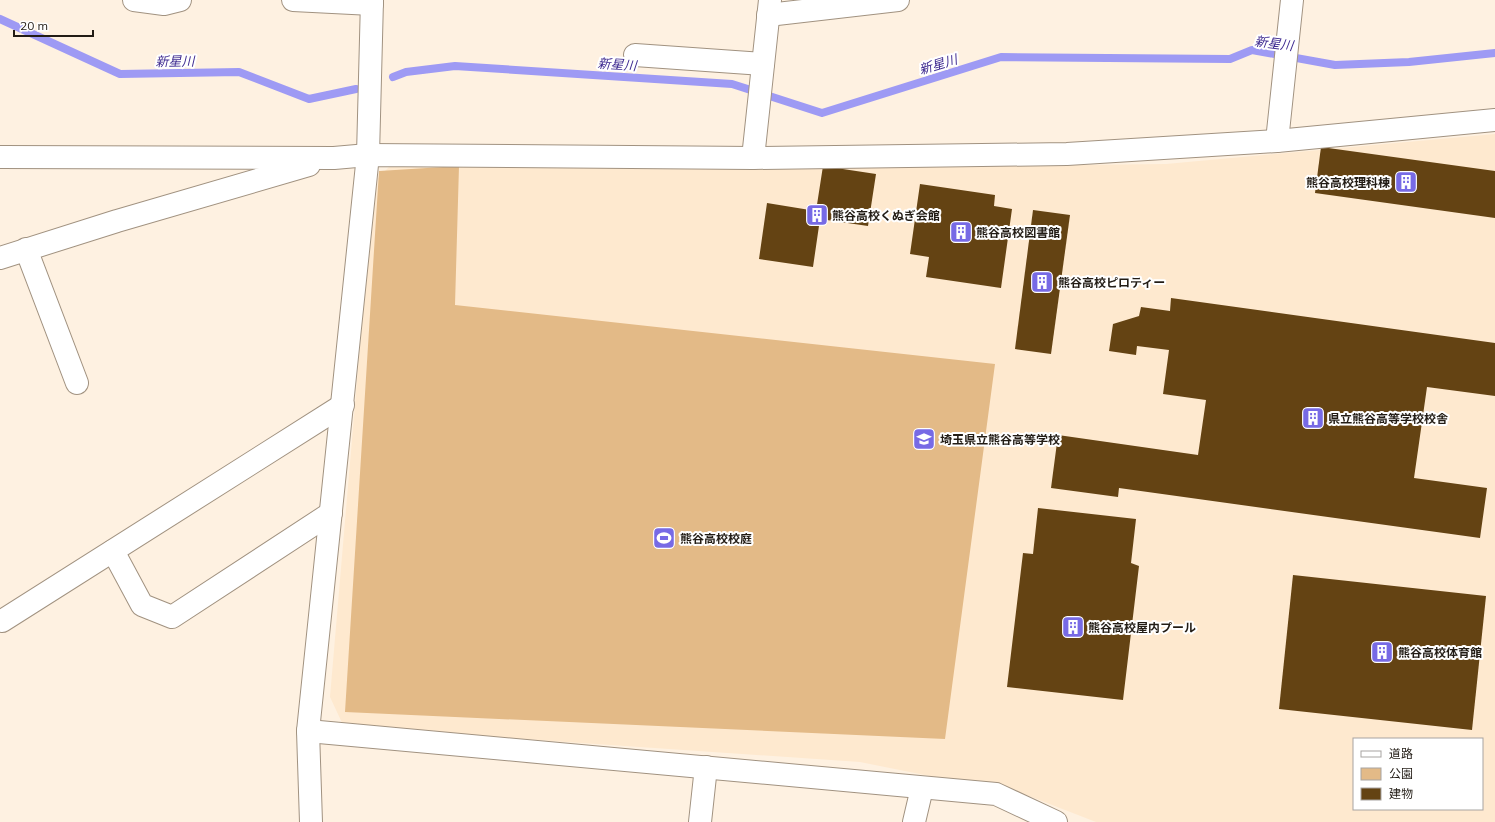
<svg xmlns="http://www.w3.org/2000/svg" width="1495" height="822" font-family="Mulish,'Noto Sans JP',sans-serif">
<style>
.built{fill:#fee9cf;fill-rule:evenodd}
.green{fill:#e3ba87}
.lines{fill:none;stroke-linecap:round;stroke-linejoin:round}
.stream{stroke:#9e9af4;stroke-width:8}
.building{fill:#644313}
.minor-casing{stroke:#a19280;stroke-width:24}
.minor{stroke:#fff;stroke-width:22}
.labels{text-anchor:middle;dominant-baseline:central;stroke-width:4;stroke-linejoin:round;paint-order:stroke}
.poi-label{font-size:12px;font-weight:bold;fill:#221c15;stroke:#fff;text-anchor:start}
.water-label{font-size:13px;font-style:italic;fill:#3e2a90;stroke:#fff}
</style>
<rect width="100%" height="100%" fill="#fef1e1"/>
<path class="built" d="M1495,134V822H1096L1029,796L860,762L344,727L330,697L374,182L392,164L740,169L1166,164ZM1354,739H1482V809H1354Z"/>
<path class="green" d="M459,166L455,305L995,364L945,739L345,712L379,171Z"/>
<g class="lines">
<g class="stream">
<path d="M0,19L120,74L239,72L309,99L356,89"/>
<path d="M393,77L406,72L455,66L732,84L822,113L1001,57L1230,59L1252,50L1335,65L1409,62L1495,53"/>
</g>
</g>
<g class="building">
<path d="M1321,147L1495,171V218L1315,193Z"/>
<path d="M823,166L876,174L868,226L820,219L813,267L759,259L767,203L816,211Z"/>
<path d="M920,184L995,195L994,206L1012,209L1001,288L926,277L929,257L910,254Z"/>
<path d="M1033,210L1070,215L1051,354L1015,349Z"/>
<path d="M1171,298L1495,343V396L1427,387L1414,478L1487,488L1480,538L1119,488L1118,497L1051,488L1058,435L1198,455L1206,400L1163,394L1169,350L1137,346L1136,355L1109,351L1113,324L1139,316L1141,307L1170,311Z"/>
<path d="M1038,508L1136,519L1131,563L1139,566L1123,700L1007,687L1023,553L1033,554Z"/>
<path d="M1293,575L1486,596L1472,730L1279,709Z"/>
</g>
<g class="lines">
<g class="minor-casing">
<g id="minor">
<path d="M134,0L164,4L180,0"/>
<path d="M293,0L372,4"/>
<path d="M768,15L898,0"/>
<path d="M635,55L763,64"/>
<path d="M1277,141L1292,0"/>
<path d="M0,157L334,158L368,155L753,158L1067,154L1277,141L1495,120"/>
<path d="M753,158L770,0"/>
<path d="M26,249L77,383"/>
<path d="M0,258L117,221L309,165"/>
<path d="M113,551L142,605L172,617L331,513"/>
<path d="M2,621L343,405"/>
<path d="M308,731L996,794L1056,822"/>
<path d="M311,822L308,731L368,155L372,0"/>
<path d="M700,822L706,767"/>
<path d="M914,822L922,788"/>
</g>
</g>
<use href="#minor" class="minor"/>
</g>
<defs>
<g id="building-square" transform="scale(1.15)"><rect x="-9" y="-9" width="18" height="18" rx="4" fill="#776ae5" stroke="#fff"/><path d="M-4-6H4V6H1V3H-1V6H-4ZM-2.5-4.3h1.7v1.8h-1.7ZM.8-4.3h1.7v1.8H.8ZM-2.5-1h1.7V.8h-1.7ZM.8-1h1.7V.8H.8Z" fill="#fff"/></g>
<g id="school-square" transform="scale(1.15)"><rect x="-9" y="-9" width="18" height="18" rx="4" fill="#776ae5" stroke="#fff"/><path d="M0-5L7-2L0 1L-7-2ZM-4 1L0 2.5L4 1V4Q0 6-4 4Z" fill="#fff"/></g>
<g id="stadium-square" transform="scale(1.15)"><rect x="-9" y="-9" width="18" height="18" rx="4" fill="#776ae5" stroke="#fff"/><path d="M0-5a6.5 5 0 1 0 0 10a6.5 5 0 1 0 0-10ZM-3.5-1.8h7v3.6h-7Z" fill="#fff"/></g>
</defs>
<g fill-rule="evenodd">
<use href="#building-square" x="1406" y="182"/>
<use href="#building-square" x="817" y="215"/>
<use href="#building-square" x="961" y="232"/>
<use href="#building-square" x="1042" y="282"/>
<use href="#building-square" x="1313" y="418"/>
<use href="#school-square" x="924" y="439"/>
<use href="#stadium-square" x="664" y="538"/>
<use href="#building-square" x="1073" y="627"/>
<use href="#building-square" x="1382" y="652"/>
</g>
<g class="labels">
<g class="poi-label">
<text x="1390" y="182" text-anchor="end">熊谷高校理科棟</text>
<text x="832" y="215">熊谷高校くぬぎ会館</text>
<text x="976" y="232">熊谷高校図書館</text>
<text x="1058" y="282">熊谷高校ピロティー</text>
<text x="1328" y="418">県立熊谷高等学校校舎</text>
<text x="940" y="439">埼玉県立熊谷高等学校</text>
<text x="680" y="538">熊谷高校校庭</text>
<text x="1088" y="627">熊谷高校屋内プール</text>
<text x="1398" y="652">熊谷高校体育館</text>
</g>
<g class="water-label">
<text transform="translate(1274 43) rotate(7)">新星川</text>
<text transform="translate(175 61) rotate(-1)">新星川</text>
<text transform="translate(617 64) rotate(4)">新星川</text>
<text transform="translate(938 64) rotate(-17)">新星川</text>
</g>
</g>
<rect x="1353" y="738" width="130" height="72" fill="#ffffff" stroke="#a7a4a1"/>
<rect x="1361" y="751" width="20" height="6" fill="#ffffff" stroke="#a7a4a1"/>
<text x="1389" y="758" font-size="12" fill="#221c15">道路</text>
<rect x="1361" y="768" width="20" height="12" fill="#e3ba87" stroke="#a7a4a1"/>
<text x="1389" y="778" font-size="12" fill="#221c15">公園</text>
<rect x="1361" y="788" width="20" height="12" fill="#644313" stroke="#a7a4a1"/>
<text x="1389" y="798" font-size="12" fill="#221c15">建物</text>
<path d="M14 30v6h79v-6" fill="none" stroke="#221c15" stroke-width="2"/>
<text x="20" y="30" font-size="12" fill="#221c15" stroke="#ffffff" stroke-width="3" paint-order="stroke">20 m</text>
</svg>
